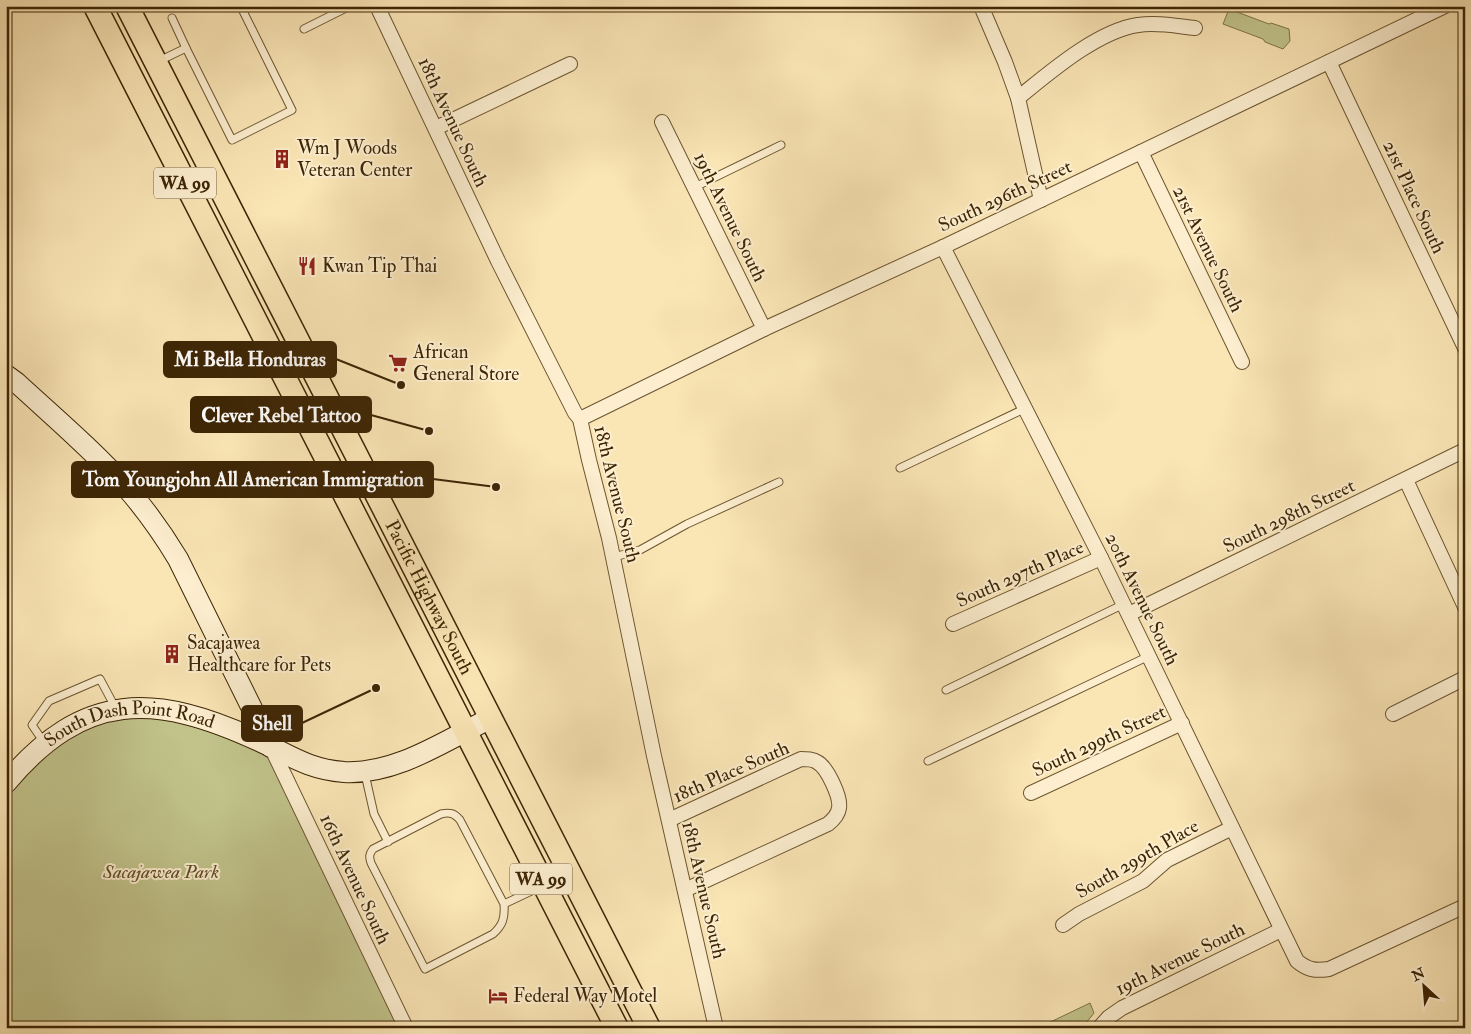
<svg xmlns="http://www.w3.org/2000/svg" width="1471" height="1034" font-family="'IM FELL Double Pica',serif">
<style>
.green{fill:#c1c38b;stroke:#7f7448}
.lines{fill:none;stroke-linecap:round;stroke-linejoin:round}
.lane-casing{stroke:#6c5530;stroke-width:9}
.street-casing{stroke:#6c5530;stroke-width:16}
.secondary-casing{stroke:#3d2504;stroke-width:22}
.primary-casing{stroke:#3d2504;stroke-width:25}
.lane{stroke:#fceecf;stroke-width:7}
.street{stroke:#fceecf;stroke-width:14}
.secondary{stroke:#fceecf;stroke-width:20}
.primary{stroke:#fae5b5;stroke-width:22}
.labels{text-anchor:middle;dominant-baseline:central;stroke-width:4;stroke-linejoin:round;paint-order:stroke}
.shield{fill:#fceecf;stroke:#766141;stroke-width:1}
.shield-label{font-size:18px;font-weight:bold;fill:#3d2504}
.street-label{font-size:19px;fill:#3d2504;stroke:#fceecf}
.poi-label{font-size:19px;fill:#3d2504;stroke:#fceecf;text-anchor:start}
.park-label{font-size:19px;font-style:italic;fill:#5e4c26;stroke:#fceecf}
.leader{fill:none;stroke:#3d2504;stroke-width:2}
.callout-dot{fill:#3d2504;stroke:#fceecf;stroke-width:2}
.callout{fill:#3d2504;stroke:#3d2504;stroke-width:2}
.callout-label{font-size:20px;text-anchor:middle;font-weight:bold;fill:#fff}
</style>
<rect width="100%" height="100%" fill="#fae5b5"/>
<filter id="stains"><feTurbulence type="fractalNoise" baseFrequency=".004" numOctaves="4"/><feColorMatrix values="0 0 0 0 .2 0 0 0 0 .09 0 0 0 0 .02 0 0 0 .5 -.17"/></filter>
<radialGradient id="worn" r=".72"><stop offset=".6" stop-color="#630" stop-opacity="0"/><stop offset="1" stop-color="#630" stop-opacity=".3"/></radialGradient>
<g class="green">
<path d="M1229,9L1269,24L1271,23L1289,29L1290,41L1283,49L1265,42L1263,39L1223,24Z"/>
<path d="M127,707L261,741L406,1028H6V783L39,748Z"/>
<path d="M1090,1003L1094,1013L1082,1028H1038Z"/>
</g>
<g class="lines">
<g class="lane-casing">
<g id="lane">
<path d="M172,18L186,48"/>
<path d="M304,29L350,6"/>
<path d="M159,61L186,48L232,140L292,110L242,9"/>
<path d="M695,187L781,145"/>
<path d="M900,468L1026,408"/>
<path d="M614,557L640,550L687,524L779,482"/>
<path d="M946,690L1124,604"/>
<path d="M45,744L32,725L49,701L100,679L116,709"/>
<path d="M928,761L1149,656"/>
<path d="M365,774L374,814L388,842"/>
<path d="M504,904C505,918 503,925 493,934L425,969L371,863C369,857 369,854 373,849L441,814C450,812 454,813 460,820L504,904L542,886"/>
</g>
</g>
<g class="street-casing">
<g id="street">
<path d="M377,6L498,261L575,413L580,419L589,460L609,538L654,756L716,1028"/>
<path d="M981,6L1005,62L1018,98L1041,200"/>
<path d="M1329,62L1465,348"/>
<path d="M1018,98C1049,73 1097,31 1138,25C1157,22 1176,26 1195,28"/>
<path d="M662,122L764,329"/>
<path d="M436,128L570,64"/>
<path d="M1141,152L1242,362"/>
<path d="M943,247L1101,558L1297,961C1308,970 1315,971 1329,969L1465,906"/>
<path d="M580,419L764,329L943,247L1445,6"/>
<path d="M1406,480L1465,607"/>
<path d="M1129,614L1465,450"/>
<path d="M953,624L1101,558"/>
<path d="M1393,714L1465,678"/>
<path d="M271,747L406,1028"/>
<path d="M1031,793L1182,723"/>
<path d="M669,820L801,759C807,759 813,759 817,762C827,767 841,797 839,808C838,815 833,820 828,824L685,890"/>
<path d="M1063,925L1079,914L1143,881L1167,860L1232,828"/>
<path d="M1099,1028L1109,1017L1122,1008L1281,930"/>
</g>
</g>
<g class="secondary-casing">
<g id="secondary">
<path d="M6,375L17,383C54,417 93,450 126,487C145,509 163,534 178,559L271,747"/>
<path id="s1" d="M6,783C84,690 155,693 259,741C290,755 307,769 344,772C396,775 446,740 491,718"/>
</g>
</g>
<g class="primary-casing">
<g id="primary">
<path d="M95,6L617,1028"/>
<path id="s2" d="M127,6L649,1028"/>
</g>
</g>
<use href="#lane" class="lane"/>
<use href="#street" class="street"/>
<use href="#secondary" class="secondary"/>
<use href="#primary" class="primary"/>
</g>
<defs>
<g id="building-bare" transform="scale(1.5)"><path d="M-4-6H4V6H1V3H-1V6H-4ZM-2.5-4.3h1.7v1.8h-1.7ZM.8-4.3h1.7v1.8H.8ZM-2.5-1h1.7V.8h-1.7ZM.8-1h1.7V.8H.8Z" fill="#8f2418" stroke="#fceecf" stroke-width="2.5" paint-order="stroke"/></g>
<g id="restaurant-bare" transform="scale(1.5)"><path d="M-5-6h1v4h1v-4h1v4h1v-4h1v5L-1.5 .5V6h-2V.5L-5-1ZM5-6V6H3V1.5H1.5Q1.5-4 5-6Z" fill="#8f2418" stroke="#fceecf" stroke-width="2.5" paint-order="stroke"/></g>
<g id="supermarket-bare" transform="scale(1.5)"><path d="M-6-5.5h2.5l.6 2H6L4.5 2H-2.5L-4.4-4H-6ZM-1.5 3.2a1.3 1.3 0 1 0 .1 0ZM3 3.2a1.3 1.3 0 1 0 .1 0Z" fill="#8f2418" stroke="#fceecf" stroke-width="2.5" paint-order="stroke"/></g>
<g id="hotel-bare" transform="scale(1.5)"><path d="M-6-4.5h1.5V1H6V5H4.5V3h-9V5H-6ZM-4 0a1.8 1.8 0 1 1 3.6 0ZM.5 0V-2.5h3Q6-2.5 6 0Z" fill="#8f2418" stroke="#fceecf" stroke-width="2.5" paint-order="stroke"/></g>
</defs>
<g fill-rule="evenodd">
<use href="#building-bare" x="282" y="159"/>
<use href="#restaurant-bare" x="307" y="266"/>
<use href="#supermarket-bare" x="398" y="363"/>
<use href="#building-bare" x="172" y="654"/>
<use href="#hotel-bare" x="498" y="996"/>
</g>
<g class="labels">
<g class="shield">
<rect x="154" y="167.5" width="62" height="31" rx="4"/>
<rect x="510" y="863.5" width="62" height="31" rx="4"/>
</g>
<g class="shield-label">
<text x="185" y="183">WA 99</text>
<text x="541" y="879">WA 99</text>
</g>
<g class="street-label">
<text transform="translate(453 122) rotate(65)">18th Avenue South</text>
<text transform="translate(1005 196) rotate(-25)">South 296th Street</text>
<text transform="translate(1414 197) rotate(65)">21st Place South</text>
<text transform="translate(730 217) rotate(64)">19th Avenue South</text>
<text transform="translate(1208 249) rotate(64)">21st Avenue South</text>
<text transform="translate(617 494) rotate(76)">18th Avenue South</text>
<text transform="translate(1289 516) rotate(-26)">South 298th Street</text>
<text transform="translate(1020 574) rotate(-24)">South 297th Place</text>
<text stroke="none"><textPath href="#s2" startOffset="664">Pacific Highway South</textPath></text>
<text transform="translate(1142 599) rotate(64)">20th Avenue South</text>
<text stroke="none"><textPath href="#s1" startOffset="146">South Dash Point Road</textPath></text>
<text transform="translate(1099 741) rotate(-25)">South 299th Street</text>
<text transform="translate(731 772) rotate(-24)">18th Place South</text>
<text transform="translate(1137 859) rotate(-30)">South 299th Place</text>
<text transform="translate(355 879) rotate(65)">16th Avenue South</text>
<text transform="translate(704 890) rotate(77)">18th Avenue South</text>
<text transform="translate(1180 959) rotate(-26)">19th Avenue South</text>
</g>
<g class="poi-label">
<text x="297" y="148">Wm J Woods<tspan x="297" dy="22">Veteran Center</tspan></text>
<text x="322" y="266">Kwan Tip Thai</text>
<text x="413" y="352">African<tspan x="413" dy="22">General Store</tspan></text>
<text x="187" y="643">Sacajawea<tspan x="187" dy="22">Healthcare for Pets</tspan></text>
<text x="513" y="996">Federal Way Motel</text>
</g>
<g class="park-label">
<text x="161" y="872">Sacajawea Park</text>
</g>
</g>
<path class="leader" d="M401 385L336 359M429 431L371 415M496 487L433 479M376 688L302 723"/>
<g class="callout-dot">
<circle cx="401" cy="385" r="5"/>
<circle cx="429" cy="431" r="5"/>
<circle cx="496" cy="487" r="5"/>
<circle cx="376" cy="688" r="5"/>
</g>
<g class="callout">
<rect x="164" y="342" width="172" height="35" rx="5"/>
<rect x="191" y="397" width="180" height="35" rx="5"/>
<rect x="72" y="462" width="361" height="35" rx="5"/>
<rect x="242" y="706" width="60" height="35" rx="5"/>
</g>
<g class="callout-label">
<text x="250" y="366">Mi Bella Honduras</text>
<text x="281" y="422">Clever Rebel Tattoo</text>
<text x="253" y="486">Tom Youngjohn All American Immigration</text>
<text x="272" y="730">Shell</text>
</g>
<rect width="1471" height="1034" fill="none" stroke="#fae5b5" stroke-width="25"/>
<rect x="8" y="8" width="1456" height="1019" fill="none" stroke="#3d2504" stroke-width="2.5"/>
<rect x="12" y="12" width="1446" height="1009" fill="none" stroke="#3d2504"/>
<g transform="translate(1424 986) rotate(334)" stroke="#fceecf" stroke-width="4" paint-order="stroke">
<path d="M0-4L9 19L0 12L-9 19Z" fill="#3d2504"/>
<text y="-8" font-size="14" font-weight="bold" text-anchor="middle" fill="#3d2504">N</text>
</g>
<rect width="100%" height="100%" filter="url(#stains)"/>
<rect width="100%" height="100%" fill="url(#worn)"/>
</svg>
